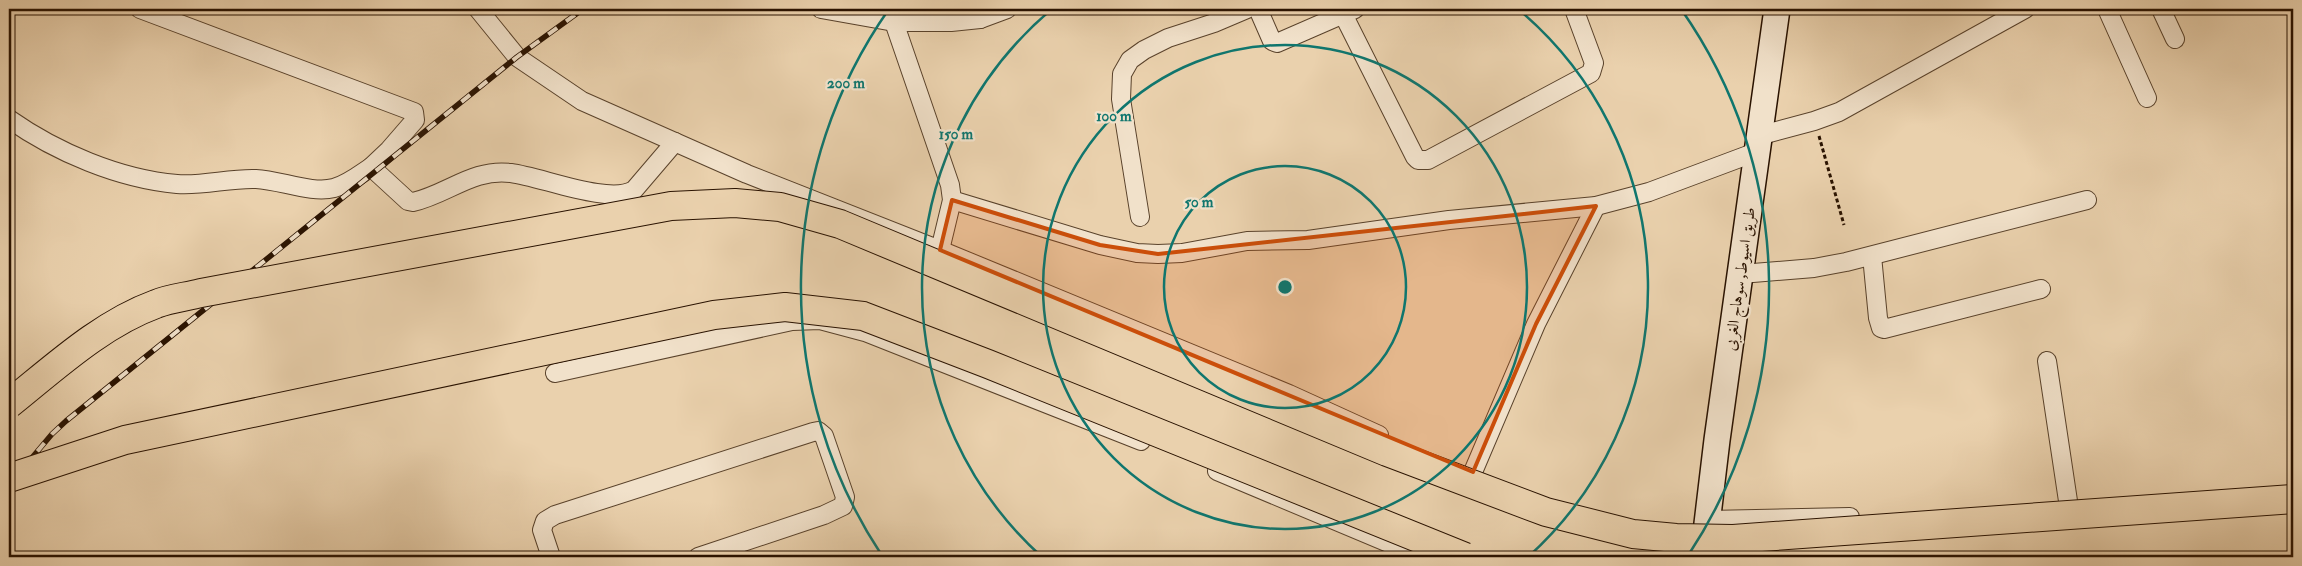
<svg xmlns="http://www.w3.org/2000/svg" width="2302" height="566" font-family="'IM FELL Double Pica',Amiri,serif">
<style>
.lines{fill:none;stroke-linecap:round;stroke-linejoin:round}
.street-casing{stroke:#59422b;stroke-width:20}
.secondary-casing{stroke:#291200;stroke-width:28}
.path{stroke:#291200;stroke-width:3;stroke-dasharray:4 2.5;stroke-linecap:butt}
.street{stroke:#f1e1ca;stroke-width:18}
.secondary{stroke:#f1e1ca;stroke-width:25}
.rail-casing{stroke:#291200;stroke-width:5.5}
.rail{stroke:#f1e1ca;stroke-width:4;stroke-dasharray:11;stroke-linecap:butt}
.highway-bridge-casing{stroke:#291200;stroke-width:30;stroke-linecap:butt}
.highway-bridge{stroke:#ead1ad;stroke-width:28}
.marked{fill:#cb4e0a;fill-opacity:0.2;stroke:#cb4e0a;stroke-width:4;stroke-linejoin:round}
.ring{fill:none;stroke:#0f766e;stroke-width:2.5}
.labels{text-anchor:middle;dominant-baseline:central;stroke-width:4.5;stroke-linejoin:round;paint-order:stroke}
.street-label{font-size:16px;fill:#291200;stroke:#f1e1ca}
.centre{fill:#0f766e;stroke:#f1e1ca;stroke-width:2.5}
.ring-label{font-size:15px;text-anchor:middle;font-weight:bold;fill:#0f766e;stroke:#f1e1ca;stroke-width:4.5;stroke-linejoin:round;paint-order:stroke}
</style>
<rect width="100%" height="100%" fill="#ead1ad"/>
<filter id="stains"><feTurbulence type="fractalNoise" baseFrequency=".004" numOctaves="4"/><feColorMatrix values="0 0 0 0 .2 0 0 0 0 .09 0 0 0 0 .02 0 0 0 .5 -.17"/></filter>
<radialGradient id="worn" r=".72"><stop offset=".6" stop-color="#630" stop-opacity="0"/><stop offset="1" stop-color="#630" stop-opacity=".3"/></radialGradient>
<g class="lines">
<g class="street-casing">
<g id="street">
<path d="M140,9L414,112L415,120L389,150L371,167L408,201L413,202C448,194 473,168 511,173C542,177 609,205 634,190L675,142"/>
<path d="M478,9L517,57L582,101L747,174L940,250L952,200L950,185L894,22"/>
<path d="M821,9L894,22H951L980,19L985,9"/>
<path d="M1258,9L1272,41L1277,43L1355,9"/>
<path d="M2107,9L2147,98"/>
<path d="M2161,9L2175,39"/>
<path d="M1343,14L1415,157L1418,160H1428L1591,73L1594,63L1574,9"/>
<path d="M980,19L1007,9"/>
<path d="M9,119C56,152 119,179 177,184C204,186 229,178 256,179C280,180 312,194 334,188C348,184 359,175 371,167"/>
<path d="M1758,136L1814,121L1839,112L2025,9"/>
<path d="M952,200L1100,245L1137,253L1158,254L1182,253L1247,241L1308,240L1449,220L1596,206L1649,192L1756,152"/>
<path d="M1140,217L1121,99L1122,74L1130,60L1144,50L1168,38L1214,23L1247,9"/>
<path d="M940,250L1289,394L1379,435"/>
<path d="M1872,256L1878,318L1881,328L1884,329L2041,289"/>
<path d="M1741,274L1814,268L1846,262L2087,200"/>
<path d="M2047,361L2068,501"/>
<path d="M555,373L792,321L820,320L865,332L1141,441"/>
<path d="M1217,471L1422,557"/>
<path d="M1473,472L1536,324L1596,206"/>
<path d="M1708,520L1850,517"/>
<path d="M551,557L542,530L545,521L555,515L813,432L818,431L824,436L845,497L843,506L824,515L698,557"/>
</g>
</g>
<g class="secondary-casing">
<path id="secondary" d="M1703,557L1717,440L1777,9"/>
</g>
<path class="path" d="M1819,136L1844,225"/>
<use href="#street" class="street"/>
<use href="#secondary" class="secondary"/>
<g class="rail-casing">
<path id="rail" d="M9,485L52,434L66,421L517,57L583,9"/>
</g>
<use href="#rail" class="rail"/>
<g class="highway-bridge-casing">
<g id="highway-bridge">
<path d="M9,404C54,368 101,324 156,304C170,298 186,297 201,293L671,206L735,203L780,207L840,224L1387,452L1546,512L1633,534L1676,538L1733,539L2293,499"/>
<path d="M9,478L125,440L714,315L785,307L863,316L988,364L1465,557"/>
</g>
</g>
<use href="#highway-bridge" class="highway-bridge"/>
</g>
<path class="marked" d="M952,200L1100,245L1158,254L1596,206L1536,324L1473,472L940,250Z"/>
<g class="ring">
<circle cx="1285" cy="287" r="121"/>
<circle cx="1285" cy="287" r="242"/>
<path d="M1042 557A363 363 0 0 1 1052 9M1518 9A363 363 0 0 1 1528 557"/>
<path d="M881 554A484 484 0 0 1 889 9M1681 9A484 484 0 0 1 1689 554"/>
</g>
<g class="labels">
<g class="street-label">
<text transform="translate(1740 279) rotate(-82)">طريق اسيوط, سوهاج الغربى</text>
</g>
</g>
<circle cx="1285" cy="287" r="8" class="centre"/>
<g class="ring-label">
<text x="846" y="88">200 m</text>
<text x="1114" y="121">100 m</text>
<text x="956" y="139">150 m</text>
<text x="1199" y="207">50 m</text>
</g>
<rect width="2302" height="566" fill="none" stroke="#ead1ad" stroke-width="30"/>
<rect x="10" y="10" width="2282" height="546" fill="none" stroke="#291200" stroke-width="2.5"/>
<rect x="15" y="15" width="2272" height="536" fill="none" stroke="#291200"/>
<rect width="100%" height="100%" filter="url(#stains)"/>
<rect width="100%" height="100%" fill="url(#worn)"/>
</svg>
